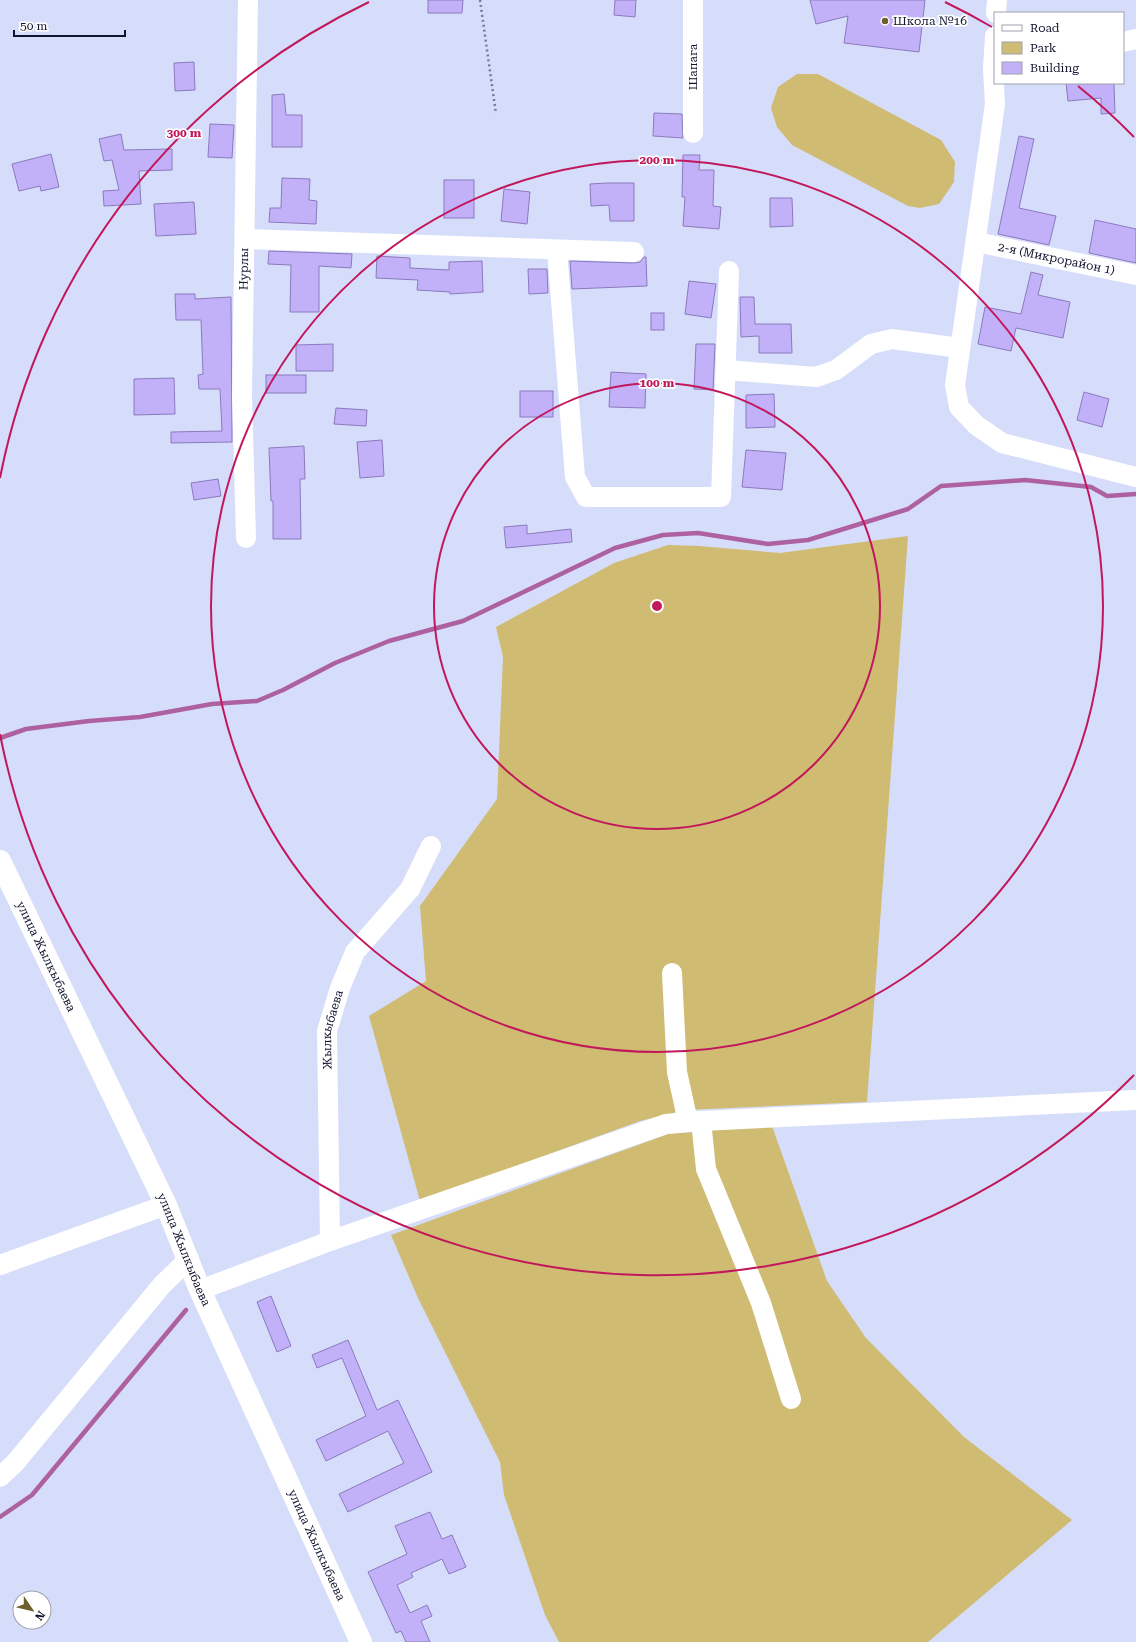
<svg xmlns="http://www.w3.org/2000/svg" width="1136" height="1642" font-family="'Roboto Serif',serif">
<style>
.green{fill:#cfbb72}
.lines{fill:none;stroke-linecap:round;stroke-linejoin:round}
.stream{stroke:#ae61a0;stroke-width:4.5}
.building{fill:#c2b1f9;stroke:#8a7abd}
.path{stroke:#747a95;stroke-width:2.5;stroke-dasharray:2 3;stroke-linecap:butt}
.minor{stroke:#fff;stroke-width:20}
.major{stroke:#fff;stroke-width:22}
.ring{fill:none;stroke:#c2185b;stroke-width:2}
.poi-dot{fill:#6e602d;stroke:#fff;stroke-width:1.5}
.labels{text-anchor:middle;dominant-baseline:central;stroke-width:3.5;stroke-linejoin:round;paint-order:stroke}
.poi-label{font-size:12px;fill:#10142d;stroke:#fff;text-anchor:start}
.street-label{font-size:12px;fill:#10142d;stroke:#fff}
.centre{fill:#c2185b;stroke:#fff;stroke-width:2}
.ring-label{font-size:12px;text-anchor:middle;font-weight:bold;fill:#c2185b;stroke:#fff;stroke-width:3.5;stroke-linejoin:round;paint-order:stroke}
</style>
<rect width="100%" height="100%" fill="#d6ddfa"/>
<g class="green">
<path d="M797,74H818L941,140L955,162L954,182L939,204L920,208L908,206L792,145L777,127L771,108L778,87Z"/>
<path d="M908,536L867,1102L685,1110L640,1121L420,1201L369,1016L426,981L420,906L497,799L503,657L496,627L614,563L668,545L699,546L780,553Z"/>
<path d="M772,1126L827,1281L866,1338L964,1437L1072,1520L928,1642H559L545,1615L504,1495L500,1462L418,1298L391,1235L668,1134Z"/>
</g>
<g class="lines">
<g class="stream">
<path d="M0,738L26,729L89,721L140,717L212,704L257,701L283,690L335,663L389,641L463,621L615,548L663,535L698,533L768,544L808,540L908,509L941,486L1025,480L1091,487L1107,496L1136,494"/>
<path d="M0,1517L32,1495L186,1310"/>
</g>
</g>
<g class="building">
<path d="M428,0H463L462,13H428Z"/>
<path d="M615,0H636L635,17L614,15Z"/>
<path d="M810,0H925L919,52L844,43L848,16L816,24Z"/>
<path d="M194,62L195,90L175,91L174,63Z"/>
<path d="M1066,83H1114L1115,113L1101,114V98L1068,101Z"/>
<path d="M284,94L286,115H302V147H272V95Z"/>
<path d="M654,113L682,114L683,138L653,136Z"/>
<path d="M210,124L234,125L232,158L208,157Z"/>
<path d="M121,134L124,150L172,149V170L139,171L141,204L104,206L103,191L119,190L112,160L104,161L99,139Z"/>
<path d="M1019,136L1034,139L1019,208L1056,216L1049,245L998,234Z"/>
<path d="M51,154L59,187L41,191L40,186L19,191L12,164Z"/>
<path d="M683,155H700L699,170H714L713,206L721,207L719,229L683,226L685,197H682Z"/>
<path d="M282,178L310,179L309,200L317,201L316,224L269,222L270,208H281Z"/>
<rect x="444" y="180" width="30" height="38"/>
<path d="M607,183H634V221H610L609,205L591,206L590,184Z"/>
<path d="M504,189L530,192L527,224L501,221Z"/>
<path d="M770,198H792L793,226L770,227Z"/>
<path d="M194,202L196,234L156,236L154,204Z"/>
<path d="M1095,220L1136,229V263L1089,253Z"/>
<path d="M269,251L352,254L351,268L319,266V312H290L291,265L268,264Z"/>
<path d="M377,256L410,258V268L449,270V262L482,261L483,292L450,294V292L417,290L418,280L376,278Z"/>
<path d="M644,257H646L647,286L572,289L570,261L634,263L640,262Z"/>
<path d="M528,269H547L548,293L529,294Z"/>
<path d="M1031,272L1043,275L1038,295L1070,302L1063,338L1016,328L1011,351L978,344L985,307L1021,314Z"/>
<path d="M689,281L716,284L711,318L685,314Z"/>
<path d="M175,294H195V299L231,297L232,442L171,443V432L222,431L220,389H199L198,375L203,374L201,320H176Z"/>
<path d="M740,297H754L755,324H791L792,353H759V336L741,337Z"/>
<rect x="651" y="313" width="13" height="17"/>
<path d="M333,344V371H296V345Z"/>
<path d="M696,344H715L713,390L694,389Z"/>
<path d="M611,372L646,374L645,408L609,407Z"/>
<rect x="266" y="375" width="40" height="18"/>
<path d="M174,378L175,414L134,415V379Z"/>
<rect x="520" y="391" width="33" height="26"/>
<path d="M1084,392L1109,399L1102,427L1077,420Z"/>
<path d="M774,394L775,427L746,428V395Z"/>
<path d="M336,408L367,410L366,426L334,424Z"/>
<path d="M382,440L384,476L360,478L357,442Z"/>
<path d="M304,446L305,479H300L301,539H273V501H271L269,448Z"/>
<path d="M746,450L786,453L782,490L742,487Z"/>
<path d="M218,479L221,496L194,500L191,483Z"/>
<path d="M527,525V534L571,529L572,542L506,548L504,527Z"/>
<path d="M271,1296L291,1346L277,1352L257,1302Z"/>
<path d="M348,1340L377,1410L398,1400L432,1472L348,1512L339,1494L404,1463L388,1431L326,1461L316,1440L366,1416L342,1358L317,1368L312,1355Z"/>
<path d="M430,1512L442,1539L452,1535L466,1567L449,1574L442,1559L411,1573L413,1577L397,1585L410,1613L427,1605L432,1616L421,1621L430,1642H406L401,1631L396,1633L368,1572L407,1554L395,1526Z"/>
</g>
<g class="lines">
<path class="path" d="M480,0L496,114"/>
<g class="minor">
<path d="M996,13L997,0"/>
<path d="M995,36L993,69L995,104L955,385L959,407L976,425L1002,443L1136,477"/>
<path d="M1123,42L1136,39"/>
<path d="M693,133V0"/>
<path d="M246,239L634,252"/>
<path id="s1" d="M976,242L1136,275"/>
<path d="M557,250L575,477L586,497H721L729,271"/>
<path d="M726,370L816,377L836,370L871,344L892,339L960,348"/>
<path id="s2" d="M246,538L242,395L248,0"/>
<path d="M672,973L677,1072L688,1122"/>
<path d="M701,1121L706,1169L761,1303L791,1399"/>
<path id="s3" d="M330,1241L327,1031L340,988L355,952L410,889L431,846"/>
<path d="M0,1265L166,1205"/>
<path d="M200,1290L330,1241L666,1124L701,1121L1136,1100"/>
<path d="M0,1477L15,1463L162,1285L189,1259"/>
</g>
<path class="major" id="s4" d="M0,861L166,1205L200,1290L361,1642"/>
</g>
<g class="ring">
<circle cx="657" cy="606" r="223"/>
<circle cx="657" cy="606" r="446"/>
<path d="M1134 1075A669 669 0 0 1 0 734M0 478A669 669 0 0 1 369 2M945 2A669 669 0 0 1 992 27M1078 86A669 669 0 0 1 1134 137"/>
</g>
<circle class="poi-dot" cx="885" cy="21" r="4"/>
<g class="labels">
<g class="poi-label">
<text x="893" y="21">Школа №16</text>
</g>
<g class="street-label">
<text transform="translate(693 67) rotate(-90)">Шапага</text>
<text stroke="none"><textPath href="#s1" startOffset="82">2-я (Микрорайон 1)</textPath></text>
<text stroke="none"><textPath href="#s2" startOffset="269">Нурлы</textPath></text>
<text stroke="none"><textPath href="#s4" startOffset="106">улица Жылкыбаева</textPath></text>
<text stroke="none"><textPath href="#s3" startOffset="212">Жылкыбаева</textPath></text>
<text stroke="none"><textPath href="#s4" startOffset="430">улица Жылкыбаева</textPath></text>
<text stroke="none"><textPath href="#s4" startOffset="754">улица Жылкыбаева</textPath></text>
</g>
</g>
<circle cx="657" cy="606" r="6" class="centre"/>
<g class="ring-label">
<text x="184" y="137">300 m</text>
<text x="657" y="164">200 m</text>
<text x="657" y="387">100 m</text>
</g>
<rect x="994" y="12" width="130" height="72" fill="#ffffff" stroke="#9fa1ab"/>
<rect x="1002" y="25" width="20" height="6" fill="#ffffff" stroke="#9fa1ab"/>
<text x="1030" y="32" font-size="12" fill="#10142d">Road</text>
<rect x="1002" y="42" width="20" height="12" fill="#cfbb72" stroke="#9fa1ab"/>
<text x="1030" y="52" font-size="12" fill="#10142d">Park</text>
<rect x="1002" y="62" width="20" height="12" fill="#c2b1f9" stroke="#9fa1ab"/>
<text x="1030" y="72" font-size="12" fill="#10142d">Building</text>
<g transform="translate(32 1610) rotate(125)"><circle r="19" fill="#ffffff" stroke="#9fa1ab"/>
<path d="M0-3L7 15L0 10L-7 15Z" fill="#6e602d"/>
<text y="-6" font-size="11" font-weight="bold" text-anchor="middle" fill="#10142d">N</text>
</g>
<path d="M14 30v6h111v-6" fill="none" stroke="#10142d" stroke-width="2"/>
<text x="20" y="30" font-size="12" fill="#10142d" stroke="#ffffff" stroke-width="3" paint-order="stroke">50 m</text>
</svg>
